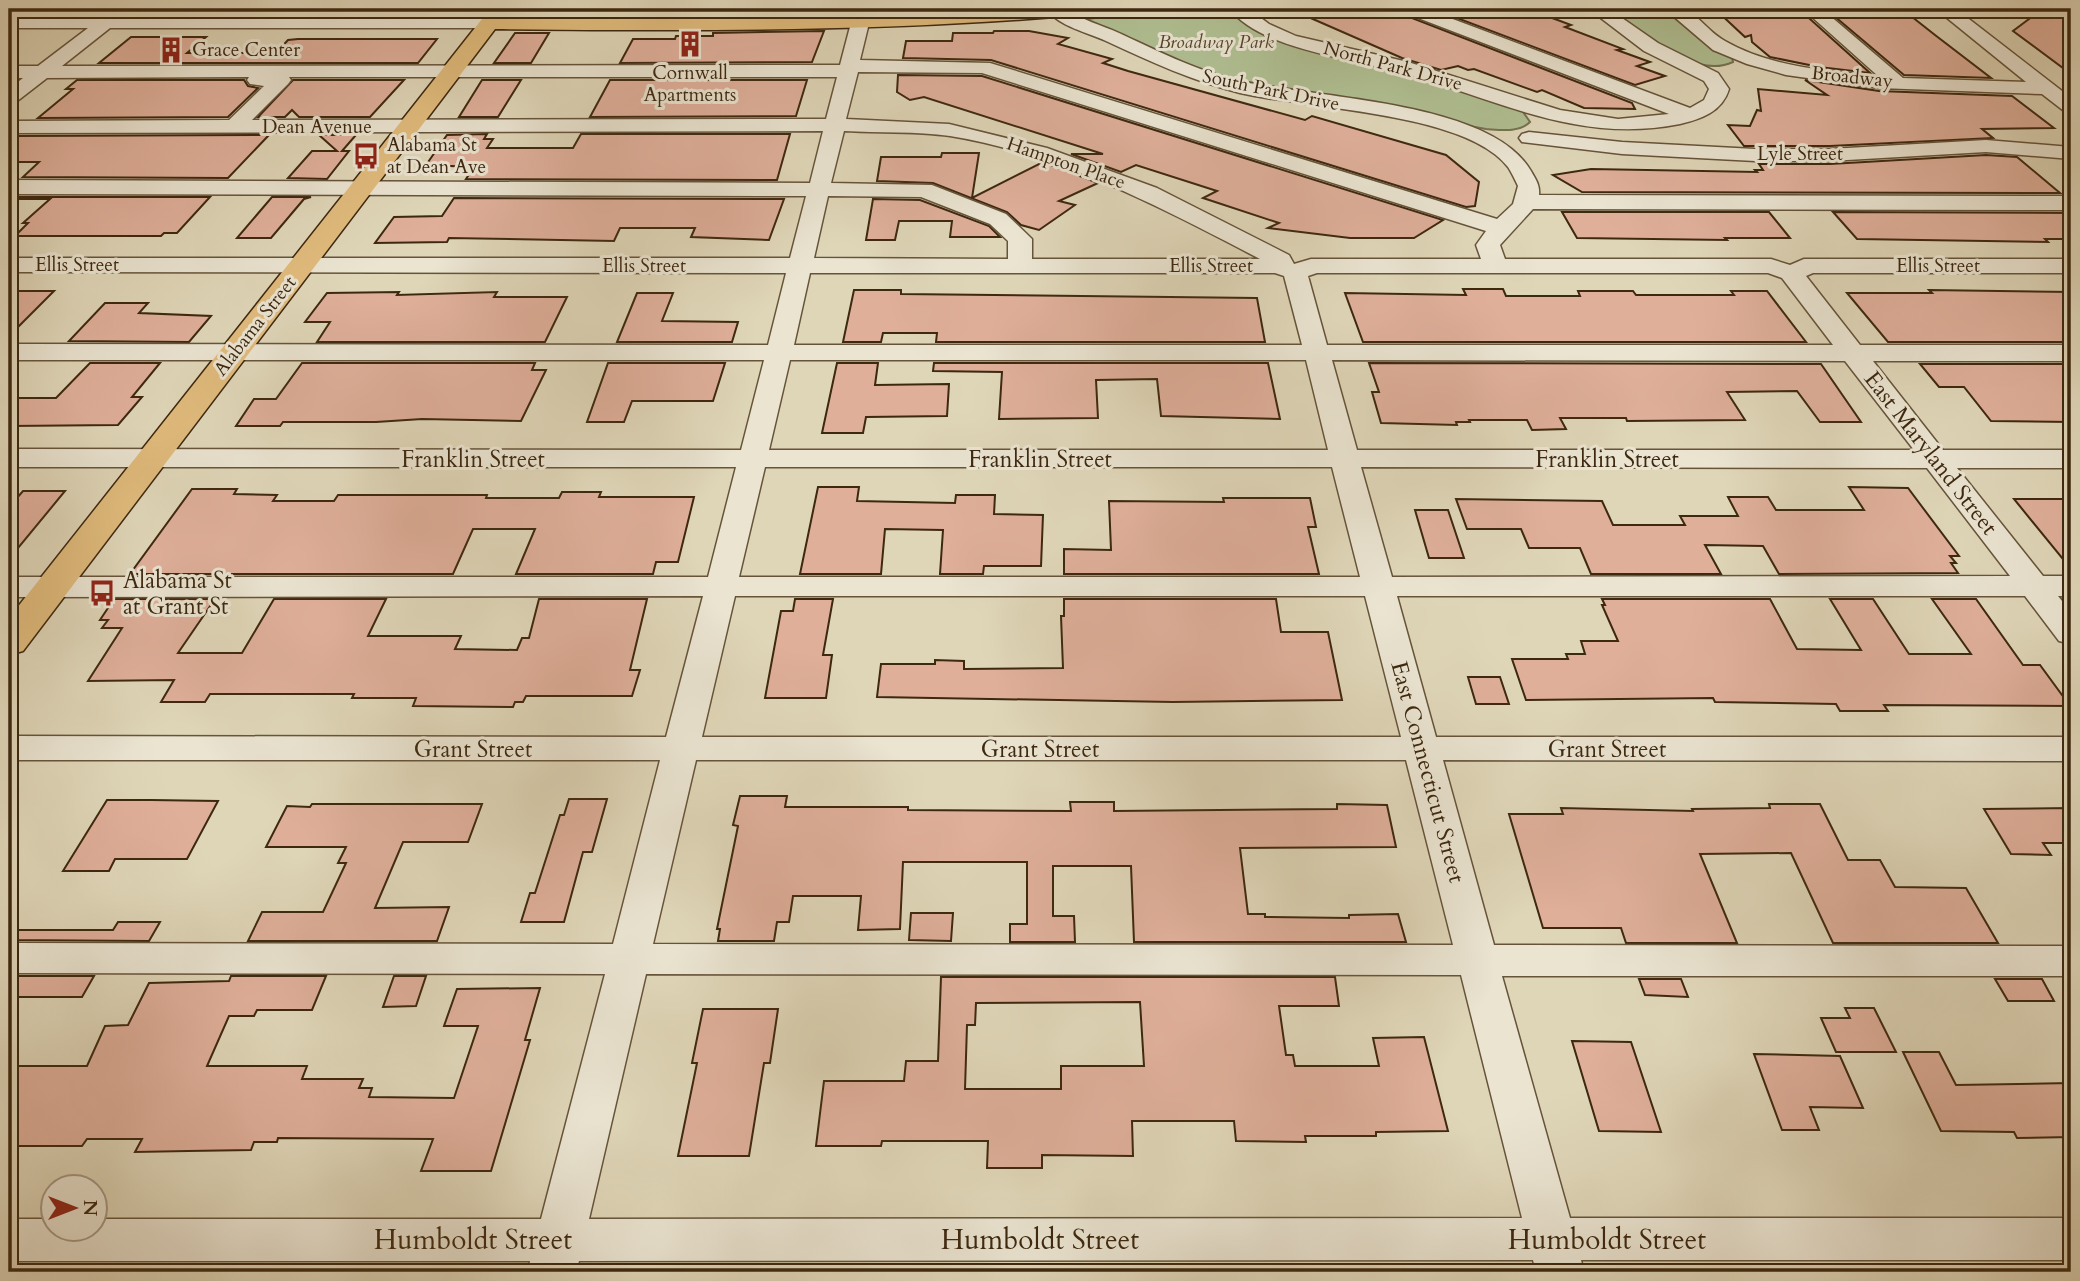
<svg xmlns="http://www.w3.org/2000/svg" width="2080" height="1281" font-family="Cardo,serif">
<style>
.green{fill:#afbe91;stroke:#767350;stroke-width:2}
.building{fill:#dfaf9a;stroke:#3d2810;stroke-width:2;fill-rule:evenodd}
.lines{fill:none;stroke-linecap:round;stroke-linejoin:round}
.minor-casing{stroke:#66543a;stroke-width:3}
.major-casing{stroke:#3d2810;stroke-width:3}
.minor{fill:#eae4d1;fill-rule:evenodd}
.major{fill:#e0bb7c;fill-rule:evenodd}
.labels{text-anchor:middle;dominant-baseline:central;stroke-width:6;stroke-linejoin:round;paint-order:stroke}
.far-park-label{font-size:19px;font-style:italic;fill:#54462a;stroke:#eae4d1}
.far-poi-label{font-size:19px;fill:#3d2810;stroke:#eae4d1;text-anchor:start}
.far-street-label{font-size:19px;fill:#3d2810;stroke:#eae4d1}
.street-label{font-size:23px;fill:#3d2810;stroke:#eae4d1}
.poi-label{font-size:23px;fill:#3d2810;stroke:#eae4d1;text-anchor:start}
.near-street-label{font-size:28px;fill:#3d2810;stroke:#eae4d1}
</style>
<rect width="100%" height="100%" fill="#dfd6b8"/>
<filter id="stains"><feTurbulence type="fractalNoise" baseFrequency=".00286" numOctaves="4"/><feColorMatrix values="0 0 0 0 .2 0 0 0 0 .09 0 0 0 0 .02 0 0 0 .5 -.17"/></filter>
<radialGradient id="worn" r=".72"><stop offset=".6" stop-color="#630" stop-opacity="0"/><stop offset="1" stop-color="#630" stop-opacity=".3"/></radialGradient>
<g class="green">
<path d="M518,9H606L610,13L600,16H513Z"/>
<path d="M1159,9H1230L1248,25L1271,37L1368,60L1521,109L1530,122C1519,133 1501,130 1486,129L1314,98L1201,73L1081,20Z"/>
<path d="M1607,9H1664L1702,41L1732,57L1733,62C1693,81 1640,29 1607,9Z"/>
</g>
<g class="building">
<path d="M713,9H831L829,14L713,16Z"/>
<path d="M1290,9H1399L1404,15L1632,103L1635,109L1584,108L1542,90L1537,92L1474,69L1468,70L1458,66L1441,70L1402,58Z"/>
<path d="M1433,9H1528L1571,25L1565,27L1623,49L1617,50L1650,62L1637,66L1665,76L1635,85Z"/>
<path d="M1800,9L1801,11L1870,73L1819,67L1770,57L1752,42L1751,35L1745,37L1716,10Z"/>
<path d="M1902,9L1935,35L1991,78L1904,75L1827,10Z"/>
<path d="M2041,10L2071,16V74L2013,31Z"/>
<path d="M824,31L812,62L620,63L633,39H675L676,36H713V33Z"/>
<path d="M994,31H1029L1068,38L1058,44L1112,59L1103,63L1128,71L1305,120L1312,116L1446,155L1479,182L1475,206L1466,207L991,60L903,58L906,41H952L953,33H993Z"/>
<path d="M515,33H549L531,63H494Z"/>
<path d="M131,37H206L187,53H276L288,40L298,39H437L418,63H99Z"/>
<path d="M898,75L982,76L1443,220L1414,238H1350L1268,228L1279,223L1203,198L1217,191L1136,165L1121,172L1071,154H1103L924,97L910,100L897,92Z"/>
<path d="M77,80H244L248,86L258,88L228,117L38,118L73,89H66Z"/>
<path d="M293,80H404L370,117H299L292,110L285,117H258Z"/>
<path d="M482,80H521L498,117H459Z"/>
<path d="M610,80H807L796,116L590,117Z"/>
<path d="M1805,80L1879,91L2012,96L2054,128L1982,129L1993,138L1830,146H1744L1728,125L1750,126L1757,110L1761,111L1758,89L1827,95Z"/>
<path d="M487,134L484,139H493L487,148H573L581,134H790L777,180L466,179L474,167L426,165L447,135Z"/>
<path d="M269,135L228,178L23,177L39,162H9V142L17,136Z"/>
<path d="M319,135H356L342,151H349L327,179L288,178L312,151H337Z"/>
<path d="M942,153H979L972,198L1043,162L1098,183L1059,201L1075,205L1039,230L1021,225L1007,212L933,183L877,181L881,157H941Z"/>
<path d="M1986,155L2017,157L2060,193L1582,192L1553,175L1591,169L1757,172L1755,170H1763L1759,164H1830Z"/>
<path d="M9,197H210L177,233H164L161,236H15L28,223H23L50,199H9Z"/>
<path d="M272,197H311L304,199L271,238H237Z"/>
<path d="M454,198L784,199L769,240L691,237L695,228H620L614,241L449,238L447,242L375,243L394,217L442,216Z"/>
<path d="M873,199L920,200L989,226L1000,237H950L952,221H899L895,240H866Z"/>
<path d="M1562,212H1769L1790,238H1725L1727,240L1577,238Z"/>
<path d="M1833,212L2071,213V239H2045L2048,242L1857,239Z"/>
<path d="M1463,289H1503L1506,296H1580L1578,291H1633L1636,295H1734L1731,291H1767L1806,342H1363L1345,293L1466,295Z"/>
<path d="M854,290H901V294L1257,298L1265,342H936L937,333H883L881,342H843Z"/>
<path d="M1929,290L2071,292V342H1888L1847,293H1932Z"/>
<path d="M9,291H54L9,336Z"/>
<path d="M399,292L397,295L497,292L494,297H567L545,342H317L330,322H305L327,293Z"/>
<path d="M637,293H673L662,321L738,322L732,342H617Z"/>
<path d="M105,303H148L139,313L211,316L189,342L69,341Z"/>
<path d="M90,363H160L132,397H142L118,425L9,426V398H56Z"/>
<path d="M302,363H535L532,370H546L521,421L422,419L376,422H283L280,426H236L254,399H276Z"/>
<path d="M608,363H725L713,401H632L624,422H587Z"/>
<path d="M837,363H878L875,385L949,384L947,416L866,417L863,433H822Z"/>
<path d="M934,363H1268L1280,419L1161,416L1157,379L1096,380L1098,418L999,419L1002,372L933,371Z"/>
<path d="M1369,363L1821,364L1861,422H1820L1797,391L1727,392L1745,420L1627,421L1626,418H1560L1566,429L1532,430L1527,420H1469L1470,422H1456L1457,425L1381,423L1372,392H1379Z"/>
<path d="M1920,364H2071V422L1991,421L1964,387H1939Z"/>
<path d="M818,487H859L857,501L955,503L956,495H995L994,514L1043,515L1041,566H984L983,574H940L943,530L885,529L881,574H800Z"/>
<path d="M1849,487L1908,488L1959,556H1950L1956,563H1951L1958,573L1779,574L1763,546L1705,545L1721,574H1591L1580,548H1529L1521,529H1467L1456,499L1602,501L1613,525H1685L1680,516H1738L1728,497H1768L1776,510H1864Z"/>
<path d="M192,489H237L234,494L277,495L273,501H334L338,495H487L486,498H559L562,492H601L599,497H694L678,562H656L653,574H516L535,529H473L453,574H130Z"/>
<path d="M23,491H65L9,559V507Z"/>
<path d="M1223,498H1310L1316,527H1308L1319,574H1064V549L1111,550L1109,501L1224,502Z"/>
<path d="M2014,499H2071V569Z"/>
<path d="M1415,510H1448L1464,558H1429Z"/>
<path d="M114,599H215L178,653H242L274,599H386L368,636H461L455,649L517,650L522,638H529L539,599H647L630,670H640L632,696H526L523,702H515L513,707L413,706L416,698H352L354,694H210L205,702H161L174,680L88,681L122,628H102L108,620H100Z"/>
<path d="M795,599H833L823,655H832L826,698H765L781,611H793Z"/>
<path d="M1064,599H1276L1281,632H1328L1342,700L1173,702L877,697L881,664H935V660L964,661V669L1063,668L1061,616H1064Z"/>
<path d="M1602,599H1770L1797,649L1861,650L1830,599H1873L1909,654H1971L1932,599H1976L2023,665H2040L2070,706L1884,705L1888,711H1840L1836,704L1715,702L1713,698L1526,700L1512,659H1568L1566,654H1585L1581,641H1618L1602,605H1605Z"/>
<path d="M1468,677H1500L1509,704H1476Z"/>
<path d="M740,796H787L785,807H908V810L1071,811L1070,802H1114V811L1337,809V804L1387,805L1396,847L1240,848L1248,914H1265V917L1349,918V915L1398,914L1406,942H1134L1131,866H1053V916H1074L1075,942H1010V924H1027V862H903L900,929L858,930L861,896H793L789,922H777L774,941H718L720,929H717L738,826L733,825Z"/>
<path d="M569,799H607L592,852H583L564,922H521L530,893H535L560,815H564Z"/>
<path d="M107,800H151L218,801L187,859H115L109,871H63Z"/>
<path d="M312,804H482L468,842H403L375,908L449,907L437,941H248L262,912H323L346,863H338L346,847H266L287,806L310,807Z"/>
<path d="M1769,804H1820L1848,860H1880L1895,887L1966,888L1998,943H1833L1791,853L1700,854L1737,943H1626L1621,928H1543L1509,814H1563L1561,808L1693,811L1692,809L1770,808Z"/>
<path d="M2071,808V843H2043L2051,855L2011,854L1984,809Z"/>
<path d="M911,913H953L951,941L909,940Z"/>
<path d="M118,922H160L149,941L9,940V930H113Z"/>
<path d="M9,976H94L82,997H9Z"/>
<path d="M231,976H326L312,1010H257L254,1016H229L207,1066H307L302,1079H363L359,1088H372L369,1097L454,1098L478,1026H444L457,989L540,988L525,1040H530L491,1171H421L433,1139L278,1138L277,1142H254L251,1150L188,1151L135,1152L142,1139H87L82,1146H9V1066H87L105,1026L128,1025L149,983L229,981Z"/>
<path d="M394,976H426L416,1006L383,1007Z"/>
<path d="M941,977H1335L1339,1006H1279L1286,1055H1293L1295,1066H1379L1373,1038L1424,1037L1448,1131L1376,1132V1136H1305L1306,1142L1236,1141L1234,1121H1132L1133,1156L1042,1155V1168H987L988,1141H882L881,1146H816L824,1081H904L906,1061H938ZM1140,1002L1144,1066H1061V1089H965L967,1025H975L976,1003Z"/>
<path d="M1639,979H1681L1688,997L1645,995Z"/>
<path d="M1995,979H2042L2054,1001H2008Z"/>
<path d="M1845,1008H1874L1896,1052H1836L1821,1018H1850Z"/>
<path d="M703,1009H778L770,1063H764L749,1156H678L697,1063H692Z"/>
<path d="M1572,1041L1631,1042L1661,1132L1599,1131Z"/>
<path d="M1903,1052H1939L1956,1085L2071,1083V1137L2017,1138L2014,1132L1941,1131Z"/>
<path d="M1754,1054L1840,1056L1863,1108L1810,1107L1819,1130H1782Z"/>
</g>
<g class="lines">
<g class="minor-casing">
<g id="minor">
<path d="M491,9H509L495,27L489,28H110L62,66L840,65L851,23L860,18L869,23L860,60L990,63L1497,219L1513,204L1518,186C1515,180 1512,173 1508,167C1466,112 1307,109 1240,93C1193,81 1151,62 1106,41C1087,32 1060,27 1046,9H1066C1082,20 1101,25 1119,33C1156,50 1193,69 1232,79C1309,99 1490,99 1531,171C1536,180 1540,185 1539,195L2071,196V210L1533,209L1500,245L1505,259H1771L1790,265L1804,259H2071V273H1813L1806,276L1860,345H2071V361H1873L1943,450H2071V468H1957L2043,576H2071V596H2058L2071,612V644L2059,641L2025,596H1397L1436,737H2071V761L1443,760L1494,945L2071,946V976H1502L1570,1218H2071V1260H1581L1584,1272H1536L1533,1260L579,1261L576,1272H528L530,1261H9V1219H52V1228H94V1219H541L605,974L9,973V943L613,944L660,760H9V736L666,737L703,596L9,597V577H708L736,467H9V449L741,450L764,360H9V344L768,345L786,273L9,272V258H790L806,196L9,194V180L810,183L823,131L9,133V121L229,120L264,86L250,84L247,80L249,77L47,78L16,102L9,104V89L23,78H9V66H38L88,28H9V18H484ZM858,72L982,73L1486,231L1476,245L1481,259H1311L1294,264L1289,255L1157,188L1047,148L949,124L846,119ZM289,77H837L826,119L252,120L288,84L291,80ZM844,131C878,133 916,131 950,136C1061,154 1162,208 1260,259H1032V239L1006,214L932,185L831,183ZM828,196L921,197L990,224L1008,241V259L814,258ZM810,273H1275L1284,276L1302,345H794ZM1317,273H1768L1782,278L1833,345H1327L1308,276ZM790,360H1306L1328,450H769ZM1332,360L1845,361L1914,450H1357ZM765,467H1332L1360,577H739ZM1361,467L1927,468L2010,576L1392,577ZM735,596H1365L1401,737H702ZM696,760H1406L1453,945L653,944ZM646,974L1461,975L1522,1218L589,1219Z"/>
<path d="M610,9H634L661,20L664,24L655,29L613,13Z"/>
<path d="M1230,9H1249L1269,24L1296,36L1408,62L1560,110L1618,119L1669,114L1405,13L1402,9H1426L1690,108L1704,100L1709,89L1704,81L1644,51L1589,9H1609L1658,43L1718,73L1729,89C1722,112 1701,119 1680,124C1580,144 1500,101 1407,74C1357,59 1261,50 1230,9Z"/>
<path d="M1665,9C1699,7 1699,26 1725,41C1770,67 1827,71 1878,76L1803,9H1822L1903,78L2026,82L1936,9H1956L2071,98V113L2064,111L2042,94L1879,88L1786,75L1747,64L1713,50Z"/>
<path d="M1529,132L1622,142L1755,149H1830L1986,140L2071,147V159L1986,152L1830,161H1755L1622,154L1522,142L1519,138L1522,134Z"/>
</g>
</g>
<g class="major-casing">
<path id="major" d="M1011,9H1089L1086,13L1079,15C884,32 690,31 495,29L23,651L9,655V618L482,19L784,18Z"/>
</g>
<use href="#minor" class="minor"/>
<use href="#major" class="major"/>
</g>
<defs>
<g id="building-bare" transform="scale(2.1)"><path d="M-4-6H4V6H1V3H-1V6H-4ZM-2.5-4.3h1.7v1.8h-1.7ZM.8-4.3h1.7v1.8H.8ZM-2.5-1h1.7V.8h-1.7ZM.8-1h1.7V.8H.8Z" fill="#8f2418" stroke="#eae4d1" stroke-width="2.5" paint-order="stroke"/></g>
<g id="bus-bare" transform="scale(2.1)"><path d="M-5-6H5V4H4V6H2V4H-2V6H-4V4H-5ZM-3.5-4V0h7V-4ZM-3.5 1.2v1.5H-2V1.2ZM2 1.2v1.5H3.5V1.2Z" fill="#8f2418" stroke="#eae4d1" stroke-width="2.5" paint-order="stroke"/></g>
</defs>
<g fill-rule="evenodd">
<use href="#building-bare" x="690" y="44"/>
<use href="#building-bare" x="171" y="50"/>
<use href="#bus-bare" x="366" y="156"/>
<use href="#bus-bare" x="102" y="593"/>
</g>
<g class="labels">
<g class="far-park-label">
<text x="1216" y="42">Broadway Park</text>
</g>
<g class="far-poi-label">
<text x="192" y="50">Grace Center</text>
<text x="690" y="73" text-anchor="middle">Cornwall<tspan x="690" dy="22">Apartments</tspan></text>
<text x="387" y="145">Alabama St<tspan x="387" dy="22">at Dean Ave</tspan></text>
</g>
<g class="far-street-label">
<text transform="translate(1393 66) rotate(15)">North Park Drive</text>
<text transform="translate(1852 77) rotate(6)">Broadway</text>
<text transform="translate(1271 90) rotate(12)">South Park Drive</text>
<text x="317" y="127">Dean Avenue</text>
<text x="1800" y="154">Lyle Street</text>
<text transform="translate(1066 163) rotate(19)">Hampton Place</text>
<text x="77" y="265">Ellis Street</text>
<text x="644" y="266">Ellis Street</text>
<text x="1211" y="266">Ellis Street</text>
<text x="1938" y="266">Ellis Street</text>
<text transform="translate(255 326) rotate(-52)">Alabama Street</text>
</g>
<g class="street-label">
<text transform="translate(1931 453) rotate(52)">East Maryland Street</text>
<text x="473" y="459">Franklin Street</text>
<text x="1040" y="459">Franklin Street</text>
<text x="1607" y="459">Franklin Street</text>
<text x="473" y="749">Grant Street</text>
<text x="1040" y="749">Grant Street</text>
<text x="1607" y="749">Grant Street</text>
<text transform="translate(1428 772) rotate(75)">East Connecticut Street</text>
</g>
<g class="poi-label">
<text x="123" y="580">Alabama St<tspan x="123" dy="26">at Grant St</tspan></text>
</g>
<g class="near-street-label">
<text x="473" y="1240">Humboldt Street</text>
<text x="1040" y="1240">Humboldt Street</text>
<text x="1607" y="1240">Humboldt Street</text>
</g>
</g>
<rect width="2080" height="1281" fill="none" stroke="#dfd6b8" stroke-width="35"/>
<rect x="10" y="10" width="2059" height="1260" fill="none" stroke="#3d2810" stroke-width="3.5"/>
<rect x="18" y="18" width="2045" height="1246" fill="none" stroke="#3d2810" stroke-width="2"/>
<g transform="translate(74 1208) rotate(90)"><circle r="33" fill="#eae4d1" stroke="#a59984" stroke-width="2"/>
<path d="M0-5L12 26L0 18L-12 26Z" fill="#8f2418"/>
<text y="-10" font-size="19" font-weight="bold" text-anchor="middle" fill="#3d2810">N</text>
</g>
<rect width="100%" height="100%" filter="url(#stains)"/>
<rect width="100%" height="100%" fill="url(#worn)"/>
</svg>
